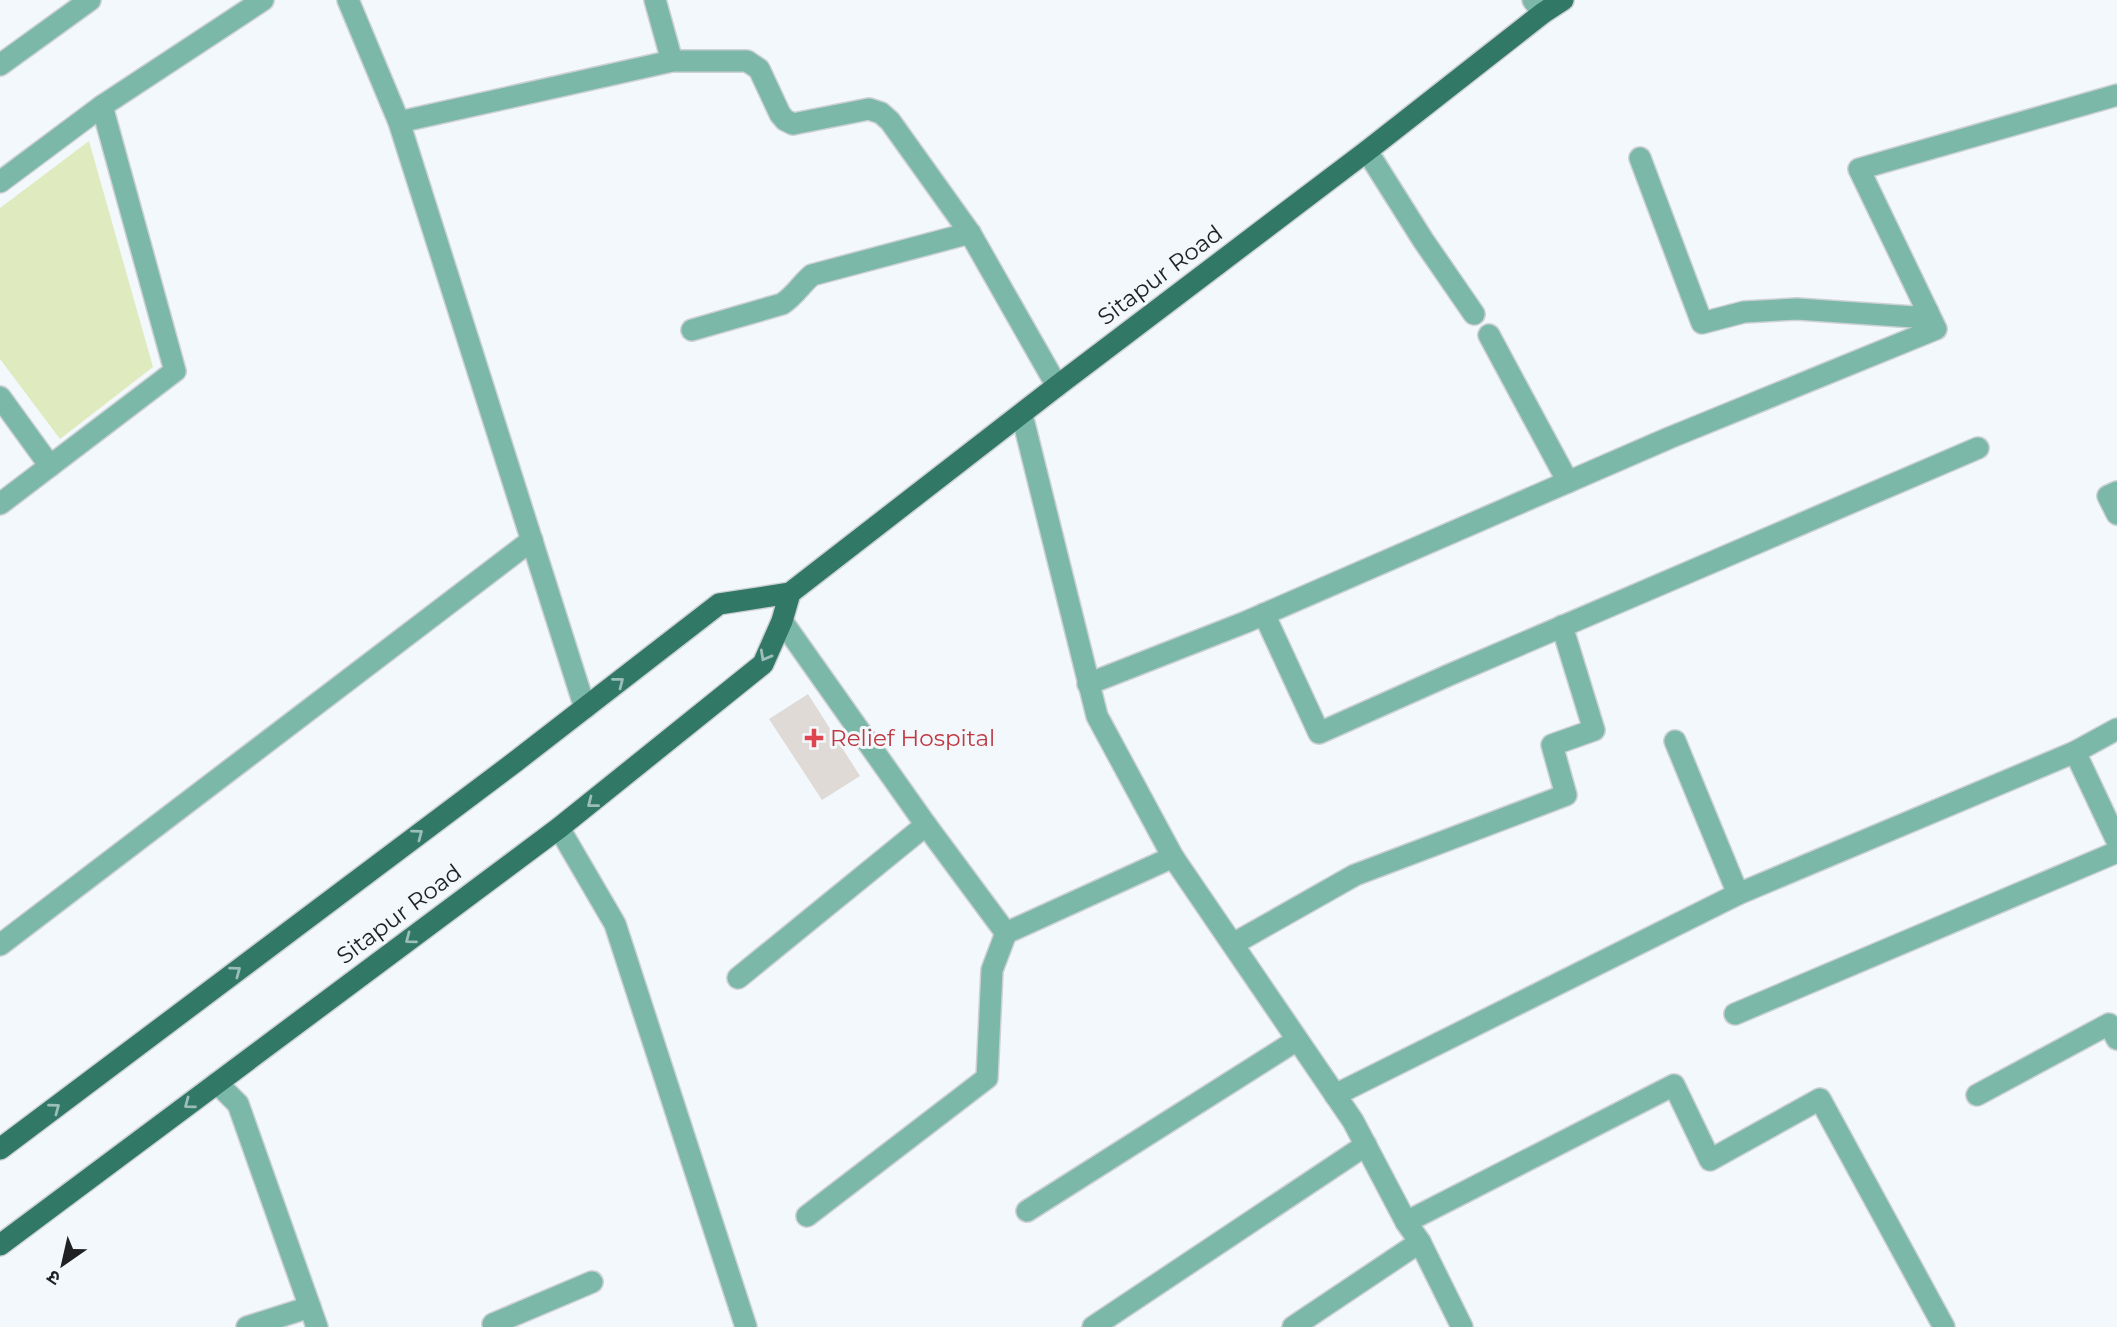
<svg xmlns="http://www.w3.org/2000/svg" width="2117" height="1327" font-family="Montserrat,'Noto Sans Devanagari',sans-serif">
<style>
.green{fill:#e0eabf}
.building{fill:#dfdad6}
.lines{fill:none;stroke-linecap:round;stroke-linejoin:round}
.service-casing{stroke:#cdd1d5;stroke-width:24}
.minor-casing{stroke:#cdd1d5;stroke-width:24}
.primary-casing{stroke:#cdd1d5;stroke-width:24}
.service{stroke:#7bb8a7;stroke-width:21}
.minor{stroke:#7bb8a7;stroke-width:21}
.primary{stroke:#317867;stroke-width:21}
.oneway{stroke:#9cbeb9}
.health-dot{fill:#e0444e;stroke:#f3f8fc;stroke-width:2.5}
.labels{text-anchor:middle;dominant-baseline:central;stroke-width:6;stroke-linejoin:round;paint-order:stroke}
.street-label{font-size:23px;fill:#1f2123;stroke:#f3f8fc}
.health-label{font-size:23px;fill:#be3a42;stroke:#f3f8fc;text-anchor:start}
</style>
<rect width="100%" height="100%" fill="#f3f8fc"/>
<path class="green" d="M89,141L153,367L60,439L0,359V208Z"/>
<path class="building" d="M808,694L860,776L822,800L769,719Z"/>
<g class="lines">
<g class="service-casing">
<path id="service" d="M1293,1327L1420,1242"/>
</g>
<g class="minor-casing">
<g id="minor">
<path d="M348,0L399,122L585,708"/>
<path d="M655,0L672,61"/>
<path d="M1533,0L1543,13"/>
<path d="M0,65L90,0"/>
<path d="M102,106L263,0"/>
<path d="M399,122L672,61H747L759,69L780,114L785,120L793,124L869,109L881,113L890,121L970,233L1057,386"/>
<path d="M1367,151L1423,240L1474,314"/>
<path d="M1640,158L1702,323L1744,312L1797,309L1914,317L1928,312"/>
<path d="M0,182L102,106L175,371L0,504"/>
<path d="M692,330L782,304C795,296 801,284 812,275L970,233"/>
<path d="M1489,335L1568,482"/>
<path d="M0,397L50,466"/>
<path d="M1022,415L1097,716L1173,857"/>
<path d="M2117,492L2108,496L2117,514"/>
<path d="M1264,614L1319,733L1449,675L1978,448"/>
<path d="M782,621L926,825L1006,933L1173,857L1353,1121L1406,1222L1420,1242L1462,1327"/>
<path d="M1088,684L1246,622L1669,438L1936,329L1859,169L2117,95"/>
<path d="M1675,741L1738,894"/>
<path d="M2075,752L2117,841"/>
<path d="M559,828L615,924L746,1327"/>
<path d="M1233,944L1355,875L1566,795L1552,745L1594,730L1562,626"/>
<path d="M0,945L532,540"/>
<path d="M738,978L926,825"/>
<path d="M1735,1014L2117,852"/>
<path d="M217,1083L238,1104L317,1327"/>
<path d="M1335,1095L1738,894L2075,752L2117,729"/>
<path d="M1977,1095L2109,1024L2117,1039"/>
<path d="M1027,1211L1297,1040"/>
<path d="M807,1216L987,1078L992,970L1006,933"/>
<path d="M1406,1222L1674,1085L1710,1160L1820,1099L1944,1327"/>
<path d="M247,1327L310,1307"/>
<path d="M494,1327L493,1324L592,1282"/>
<path d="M1093,1327L1366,1145"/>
</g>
</g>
<g class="primary-casing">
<g id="primary">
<path d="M0,1149L515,762L719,604L790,593L1057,386L1367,151L1543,13L1563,0"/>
<path d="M0,1245L559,828L763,664L782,621L790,593"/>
</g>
</g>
<use href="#service" class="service"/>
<use href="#minor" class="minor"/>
<use href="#primary" class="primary"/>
</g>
<defs><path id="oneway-chevron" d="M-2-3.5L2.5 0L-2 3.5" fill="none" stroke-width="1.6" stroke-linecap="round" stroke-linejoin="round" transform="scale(1.75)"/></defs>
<g class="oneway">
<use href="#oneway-chevron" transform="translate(765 656) rotate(119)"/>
<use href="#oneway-chevron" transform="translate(619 682) rotate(-38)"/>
<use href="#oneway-chevron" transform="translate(592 803) rotate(142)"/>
<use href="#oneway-chevron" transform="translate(418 834) rotate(-37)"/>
<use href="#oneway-chevron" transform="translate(410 939) rotate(143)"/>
<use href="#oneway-chevron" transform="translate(236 971) rotate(-37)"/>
<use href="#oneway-chevron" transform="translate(189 1104) rotate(143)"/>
<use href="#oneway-chevron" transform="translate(55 1108) rotate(-37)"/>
</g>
<path class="health-dot" d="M810.5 727.5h7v7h7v7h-7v7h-7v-7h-7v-7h7z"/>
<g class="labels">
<g class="street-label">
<text transform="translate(1160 275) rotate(-37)">Sitapur Road</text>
<text transform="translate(399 914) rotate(-37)">Sitapur Road</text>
</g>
<g class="health-label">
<text x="830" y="738">Relief Hospital</text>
</g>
</g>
<g transform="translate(63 1264) rotate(214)" stroke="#f3f8fc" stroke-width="5" paint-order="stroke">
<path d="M0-5L12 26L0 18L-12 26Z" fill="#1f2123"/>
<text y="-10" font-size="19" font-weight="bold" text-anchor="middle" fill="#1f2123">उ</text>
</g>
</svg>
